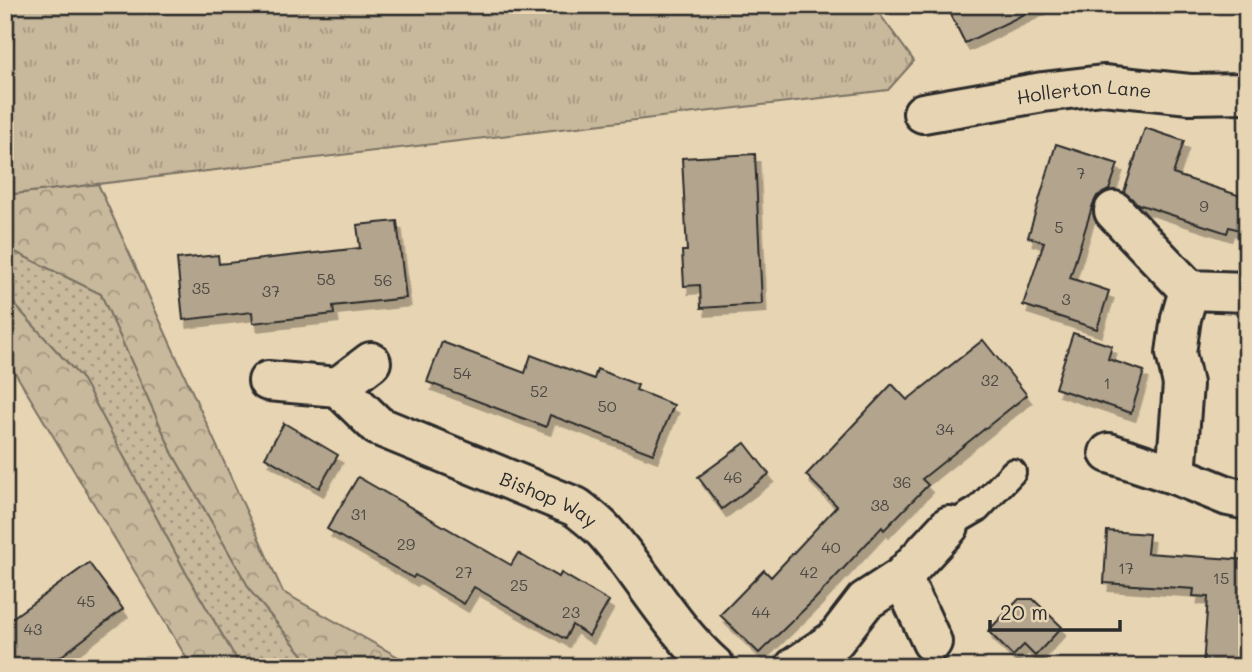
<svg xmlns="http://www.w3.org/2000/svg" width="1252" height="672" font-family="Mali,sans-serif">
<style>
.grass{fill:url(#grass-dots);stroke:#7a7264;stroke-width:2}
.forest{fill:url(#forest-crowns);stroke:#7a7264;stroke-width:2}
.park{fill:url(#park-tufts);stroke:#7a7264;stroke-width:2}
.building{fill:#b2a48d;stroke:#2b2b2b;stroke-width:2;filter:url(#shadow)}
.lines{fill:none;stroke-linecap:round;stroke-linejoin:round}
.service-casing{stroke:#2b2b2b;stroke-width:30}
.minor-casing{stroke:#2b2b2b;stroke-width:44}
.service{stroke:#e7d4b2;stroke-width:24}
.minor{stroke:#e7d4b2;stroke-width:38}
.labels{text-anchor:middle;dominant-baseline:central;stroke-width:5;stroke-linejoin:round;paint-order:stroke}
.number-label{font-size:16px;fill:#4d4944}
.street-label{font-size:19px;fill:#2b2b2b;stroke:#e7d4b2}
</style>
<defs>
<pattern id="grass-dots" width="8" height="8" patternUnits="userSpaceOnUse" patternTransform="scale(1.75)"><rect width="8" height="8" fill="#c8b89c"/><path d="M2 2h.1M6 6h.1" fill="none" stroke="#a3967f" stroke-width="1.8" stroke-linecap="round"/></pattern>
<pattern id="forest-crowns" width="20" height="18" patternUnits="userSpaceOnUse" patternTransform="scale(1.75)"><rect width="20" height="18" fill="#c8b89c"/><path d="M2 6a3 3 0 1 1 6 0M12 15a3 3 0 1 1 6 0" fill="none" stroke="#a3967f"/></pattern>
<pattern id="park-tufts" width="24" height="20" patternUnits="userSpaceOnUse" patternTransform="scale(1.75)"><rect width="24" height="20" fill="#c8b89c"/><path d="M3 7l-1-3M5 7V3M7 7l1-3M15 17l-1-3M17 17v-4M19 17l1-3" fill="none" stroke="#a3967f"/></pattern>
<filter id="shadow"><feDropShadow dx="4.5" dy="8" stdDeviation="0" flood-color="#0004"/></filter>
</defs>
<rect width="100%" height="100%" fill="#e7d4b2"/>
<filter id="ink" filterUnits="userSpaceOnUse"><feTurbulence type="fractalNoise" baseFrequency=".0143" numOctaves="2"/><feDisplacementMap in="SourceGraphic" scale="14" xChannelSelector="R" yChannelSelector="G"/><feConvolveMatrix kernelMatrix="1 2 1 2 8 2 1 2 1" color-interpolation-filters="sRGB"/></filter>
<g filter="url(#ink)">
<path class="grass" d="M5,247L101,294L173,454L252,593L313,667H241L186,573L83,380L5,294Z"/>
<g class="forest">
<path d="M98,184L283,592L416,667H313L252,593L173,454L101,294L5,247V195Z"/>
<path d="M5,294L83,380L186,573L241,667H192L5,356Z"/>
</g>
<path class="park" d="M5,5H873L914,61L888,90L5,195Z"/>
<g class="building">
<path d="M946,5H1043L965,43Z"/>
<path d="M1145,128L1184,141L1173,174L1247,198V232L1229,227L1227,233L1138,204L1124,192Z"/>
<path d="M1056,144L1118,164L1109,190L1097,196L1093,204L1070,278L1109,291L1097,329L1023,305L1044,242L1028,237Z"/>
<path d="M755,154L762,304L701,308L700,285L684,286L682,251H687L682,158Z"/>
<path d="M397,221L406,298L333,306L334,314L253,323L252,312L183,320L177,259L218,255L219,264L360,248L357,225Z"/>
<path d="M1073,333L1112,346L1108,359L1144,371L1131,413L1055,388Z"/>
<path d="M983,340L1027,395L922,479L928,485L884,530L882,527L815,599L759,653L720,615L764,570L771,577L837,506L806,475L892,384L907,400Z"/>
<path d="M442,342L525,373L531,355L594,379L597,369L638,385L636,390L674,405L653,454L550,415L546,427L427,382Z"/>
<path d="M284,423L338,455L319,488L265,457Z"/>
<path d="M745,443L769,474L722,509L698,477Z"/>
<path d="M358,477L511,565L518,553L559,577L561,573L609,601L589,636L572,625L565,639L474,587L464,604L415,575L413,578L327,529Z"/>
<path d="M1107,531L1149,534L1147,553L1247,560V667H1203L1208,597L1193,596L1194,589L1104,583Z"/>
<path d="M89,563L123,609L47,667H5V623Z"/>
<path d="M1019,599H1033L1062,627L1035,656L1024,645L1013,656L988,631Z"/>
</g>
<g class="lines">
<g class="service-casing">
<path id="service" d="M949,526L978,509L1013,472"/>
</g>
<g class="minor-casing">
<g id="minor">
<path id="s1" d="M923,113L1043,92L1103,85L1190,94L1247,93"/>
<path d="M1114,211L1189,290L1247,292"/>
<path id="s2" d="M268,381L338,387L378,426L576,507C586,515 597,523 605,532C644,576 671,628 715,667"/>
<path d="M338,387L371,362"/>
<path d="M1109,453L1176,475L1228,496L1247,500"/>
<path d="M1176,475L1183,384L1176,353L1181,318L1189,290"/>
<path d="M902,577L932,642"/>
<path d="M795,667L835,640L865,601L902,577L949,526"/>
</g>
</g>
<use href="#service" class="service"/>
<use href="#minor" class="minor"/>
</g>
</g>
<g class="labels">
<g class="number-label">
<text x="1081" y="172">7</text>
<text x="1204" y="205">9</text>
<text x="1059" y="226">5</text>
<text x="326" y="278">58</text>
<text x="383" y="279">56</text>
<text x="201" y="287">35</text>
<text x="271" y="290">37</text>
<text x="1066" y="298">3</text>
<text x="462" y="372">54</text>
<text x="990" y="379">32</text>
<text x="1107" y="382">1</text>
<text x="539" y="390">52</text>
<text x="607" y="405">50</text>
<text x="945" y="428">34</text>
<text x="733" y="476">46</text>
<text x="902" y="481">36</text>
<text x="880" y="504">38</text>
<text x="359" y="513">31</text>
<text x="406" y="543">29</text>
<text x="831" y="546">40</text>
<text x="1126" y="567">17</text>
<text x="464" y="571">27</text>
<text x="809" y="571">42</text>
<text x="1221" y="577">15</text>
<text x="519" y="584">25</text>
<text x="86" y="600">45</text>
<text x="571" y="611">23</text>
<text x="761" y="611">44</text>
<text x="33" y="628">43</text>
</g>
<g class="street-label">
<text stroke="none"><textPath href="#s1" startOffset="163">Hollerton Lane</textPath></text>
<text stroke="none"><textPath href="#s2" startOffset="312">Bishop Way</textPath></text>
</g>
</g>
<rect width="1252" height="672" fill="none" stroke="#e7d4b2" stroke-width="28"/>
<rect x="14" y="14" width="1224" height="644" fill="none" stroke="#2b2b2b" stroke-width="2.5" filter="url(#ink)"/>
<path d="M990 620v10h130v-10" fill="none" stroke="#2b2b2b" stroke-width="3.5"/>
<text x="1000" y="620" font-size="21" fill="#2b2b2b" stroke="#e7d4b2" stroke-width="5" paint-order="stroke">20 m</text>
</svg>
